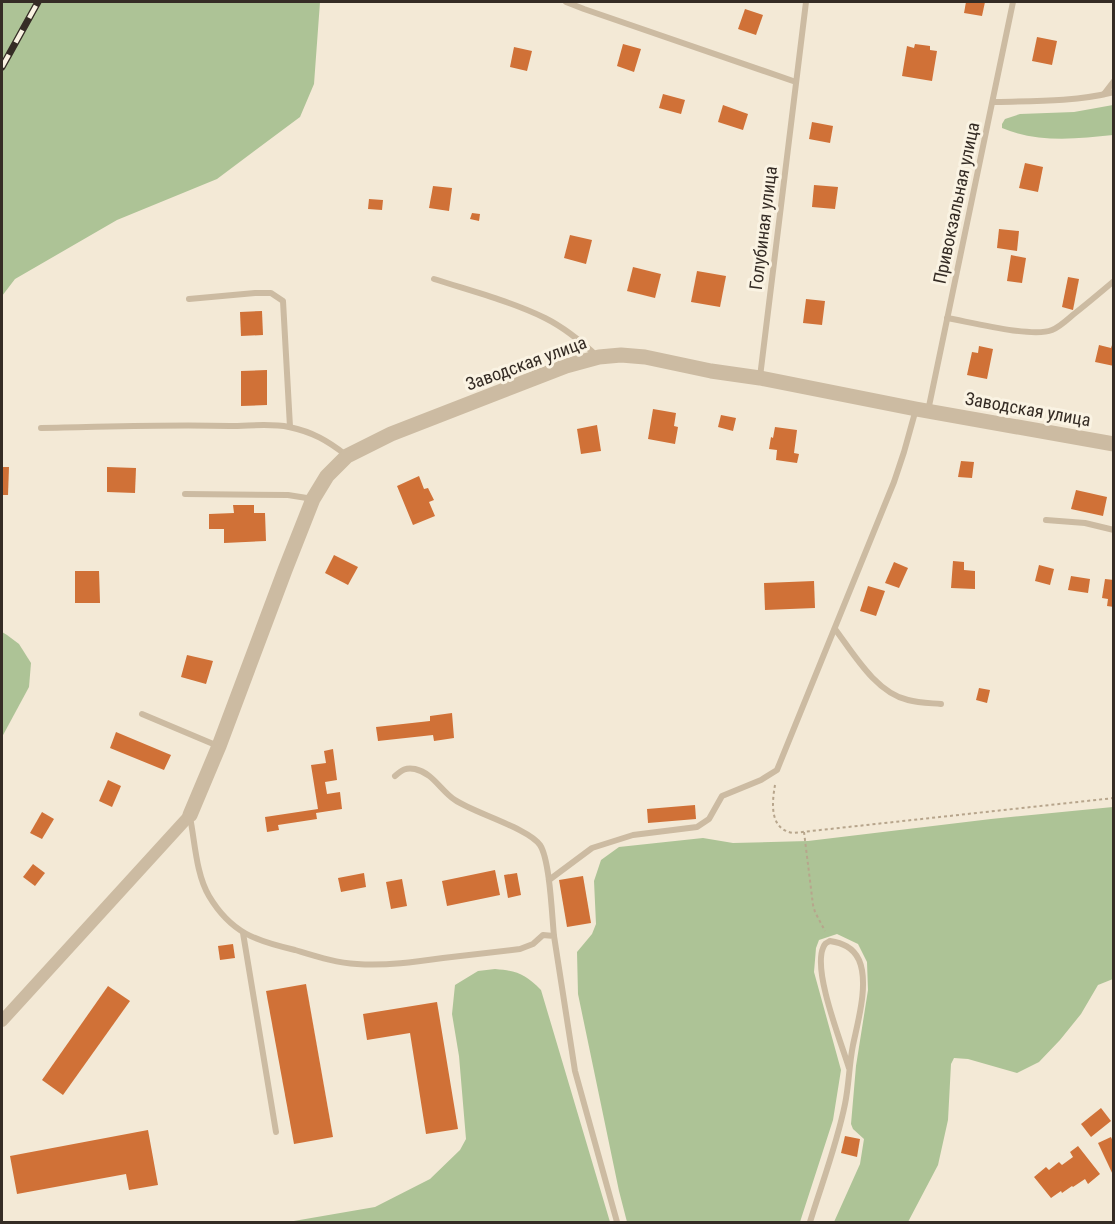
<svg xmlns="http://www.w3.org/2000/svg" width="1115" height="1224" font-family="'Roboto Condensed',sans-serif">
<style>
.green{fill:#adc396}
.building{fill:#d07137}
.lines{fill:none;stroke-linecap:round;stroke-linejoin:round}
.path{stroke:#b7a58c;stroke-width:2;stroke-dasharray:3 3;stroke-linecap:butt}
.service{stroke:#ccbba2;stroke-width:6}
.minor{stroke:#ccbba2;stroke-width:12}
.tertiary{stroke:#ccbba2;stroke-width:15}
.rail-casing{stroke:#352c25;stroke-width:7}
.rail{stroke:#faf3e3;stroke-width:4.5;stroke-dasharray:14;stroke-linecap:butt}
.labels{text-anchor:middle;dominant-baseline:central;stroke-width:6;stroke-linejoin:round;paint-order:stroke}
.street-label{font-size:18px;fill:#352c25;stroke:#faf3e3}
</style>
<rect width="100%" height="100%" fill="#f3e9d6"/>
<g class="green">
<path d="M2,2H320L314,84L300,117L217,179L117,220L15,279L2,296Z"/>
<path d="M1113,105V135C1076,139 1038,143 1002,128V124L1005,119L1020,114L1074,112Z"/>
<path d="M2,632L7,635L19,644L31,663L29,687L2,737Z"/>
<path d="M1113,807V979L1098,985L1081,1014L1060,1040L1039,1062L1017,1073L968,1059L954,1058L951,1064L948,1120L938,1165L908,1222H834L860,1164L864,1139L853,1129L851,1124L856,1066L868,990L867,962L858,944L837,934L819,940L816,948L814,972L841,1070L833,1120L800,1222H627L619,1191L578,994L577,952L592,934L596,924L594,881L601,860L619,847L703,838L733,843L808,841L991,819Z"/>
<path d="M495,969C518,971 525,974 541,990L610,1222H288L375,1207L430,1179L460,1150L466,1139L459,1056L452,1014L455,985L478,971Z"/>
</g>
<g class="building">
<path d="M966,2H985L982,16L964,13Z"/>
<path d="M745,9L763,15L756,35L738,29Z"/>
<path d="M1037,37L1057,41L1052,65L1032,61Z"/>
<path d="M623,44L641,49L634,72L617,66Z"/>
<path d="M915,44L930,46V50L937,51L932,81L902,76L907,46L914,48Z"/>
<path d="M514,47L532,51L527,71L510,67Z"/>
<path d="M663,94L685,100L681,114L659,108Z"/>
<path d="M723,105L748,114L743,130L718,122Z"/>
<path d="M812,122L833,126L830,143L809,139Z"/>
<path d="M1025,163L1043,167L1038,192L1019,188Z"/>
<path d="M814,185L838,187L835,209L812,207Z"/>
<path d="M433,186L452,188L449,211L429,208Z"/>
<path d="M369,199L383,200L382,210L368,209Z"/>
<path d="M472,213L480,214L479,221L470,219Z"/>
<path d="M999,229L1019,231L1017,251L997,248Z"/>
<path d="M570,235L592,240L586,264L564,258Z"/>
<path d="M1011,255L1026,258L1022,283L1007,281Z"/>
<path d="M633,267L661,274L655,298L627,291Z"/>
<path d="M697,271L726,276L720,307L691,302Z"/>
<path d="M1068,277L1079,279L1073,310L1062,307Z"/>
<path d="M806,299L825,301L822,325L803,323Z"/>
<path d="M262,311L263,335L241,336L240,312Z"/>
<path d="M1113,342L1114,366L1095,362L1099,345L1111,348Z"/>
<path d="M979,346L993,349L987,379L967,375L972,352L978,353Z"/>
<path d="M267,370V405L241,406V371Z"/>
<path d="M653,409L676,413L674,426L678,427L675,444L648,439Z"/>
<path d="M721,415L736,418L733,431L718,427Z"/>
<path d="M597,425L601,451L581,454L577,429Z"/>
<path d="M775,427L797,430L794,453L799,454L797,463L776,460L777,450L769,449L771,437L773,438Z"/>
<path d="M961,461L974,462L972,478L958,477Z"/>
<path d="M2,467H9L8,495H2Z"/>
<path d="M107,467L136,468L135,493L107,492Z"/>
<path d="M419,476L424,489L428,488L434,500L429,502L435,516L413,525L397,486Z"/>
<path d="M1076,490L1107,497L1103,516L1071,509Z"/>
<path d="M233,505H254V513H265L266,541L224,543V529H209V514L234,513Z"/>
<path d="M334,555L358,567L348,585L325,573Z"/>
<path d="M953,561L964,562V570L975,571V589L951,588Z"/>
<path d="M894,562L908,568L899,588L885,583Z"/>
<path d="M1039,565L1054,569L1050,585L1035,581Z"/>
<path d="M75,571H99L100,603H75Z"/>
<path d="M1071,576L1090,579L1088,593L1068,590Z"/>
<path d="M1105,579L1114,580V607L1107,606L1108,599L1102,598Z"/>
<path d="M814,581L815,608L765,610L764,583Z"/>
<path d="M868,586L885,591L876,616L860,611Z"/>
<path d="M187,655L213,661L206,684L181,677Z"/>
<path d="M979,688L990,690L987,703L976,700Z"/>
<path d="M452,713L454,738L434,741L433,735L378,741L376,727L430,721V716Z"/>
<path d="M116,732L171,755L164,770L110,748Z"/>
<path d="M333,749L337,780L325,782L327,794L340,792L342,809L316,813L317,819L278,825L279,830L267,832L265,817L318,809L311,765L326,763L324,751Z"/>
<path d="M108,780L121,786L112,807L99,801Z"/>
<path d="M695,805L696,819L648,823L647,809Z"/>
<path d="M42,812L54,819L42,839L30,833Z"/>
<path d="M33,864L45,873L35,886L23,877Z"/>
<path d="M495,870L500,895L447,906L442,881Z"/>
<path d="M364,873L366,887L341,892L338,878Z"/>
<path d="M517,873L521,895L508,898L504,875Z"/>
<path d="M583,876L591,923L567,927L559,880Z"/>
<path d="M402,879L407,906L391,909L386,882Z"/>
<path d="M233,944L235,958L220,960L218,946Z"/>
<path d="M306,984L333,1137L294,1144L266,991Z"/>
<path d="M108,986L130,1001L63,1095L42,1080Z"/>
<path d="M437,1002L458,1129L426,1134L410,1033L367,1040L363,1014Z"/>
<path d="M1101,1108L1111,1121L1091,1137L1081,1124Z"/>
<path d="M148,1130L158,1185L129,1190L126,1174L17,1194L10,1156Z"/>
<path d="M845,1136L860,1139L857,1157L841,1153Z"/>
<path d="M1111,1137L1114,1144V1177L1098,1143Z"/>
<path d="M1078,1146L1100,1174L1088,1184L1085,1179L1073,1187L1072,1186L1062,1193L1061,1191L1051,1198L1034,1177L1046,1167L1049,1170L1059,1162L1062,1165L1073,1157L1070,1152Z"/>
</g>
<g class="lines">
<g class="path">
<path d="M775,785C772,803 769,829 793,833L1114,798"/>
<path d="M804,832L813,905L815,912L825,931"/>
</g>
<g class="service">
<path d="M566,2L584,9L796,82"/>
<path d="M1104,94L1114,81"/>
<path d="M993,102C1033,101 1075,102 1114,92"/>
<path d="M434,279C471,291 510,301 545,318C565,328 582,342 598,357"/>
<path d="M189,299L255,293H271L283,301L290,427"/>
<path d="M947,318C970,322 1032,338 1052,330C1060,327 1068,319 1074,314C1088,303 1101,292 1114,281"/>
<path d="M760,377L806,2"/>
<path d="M928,411L1013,2"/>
<path d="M41,428C104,427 167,424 230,426C250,426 270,423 289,427C313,432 328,441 346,455"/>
<path d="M185,494L288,495L313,499"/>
<path d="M1046,520L1085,523L1114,530"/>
<path d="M835,629C853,653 876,693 908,700C919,703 930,703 941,704"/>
<path d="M142,714L218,746"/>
<path d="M395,776C402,770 406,767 415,769C433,773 441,791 455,800C474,813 528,828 540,845C550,860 552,917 554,936"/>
<path d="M190,817C195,842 196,874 209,896C231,933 256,941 295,950C315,956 336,963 357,964C386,966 415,962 443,958C469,955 495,952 520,949L533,944L543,935L554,936L575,1071L617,1222"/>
<path d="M549,880L592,848L633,835L697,827L709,819L722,796L761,780L777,770L894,482L904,452L916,409"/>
<path d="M243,933L276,1132"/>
<path d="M810,1222C822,1183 837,1144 845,1104C849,1085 849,1065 853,1045C858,1021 869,983 859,960C853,947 842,943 830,941C826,943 825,943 823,948C813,972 841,1042 849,1068"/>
</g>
<path class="minor" d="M2,1021L190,815"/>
<path class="tertiary" d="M190,815L219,746L285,570L313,499L327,476L347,456L391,434L566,366L599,357L621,355L645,357L711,371L760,378L916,409L1114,444"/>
<g class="rail-casing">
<path id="rail" d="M2,67L38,2"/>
</g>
<use href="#rail" class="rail"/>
</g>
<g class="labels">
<g class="street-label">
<text transform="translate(956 203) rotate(-78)">Привокзальная улица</text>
<text transform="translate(763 228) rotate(-83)">Голубиная улица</text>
<text transform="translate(526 363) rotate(-20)">Заводская улица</text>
<text transform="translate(1028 409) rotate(10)">Заводская улица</text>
</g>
</g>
<rect width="1115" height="1224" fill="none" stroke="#352c25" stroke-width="6"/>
</svg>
